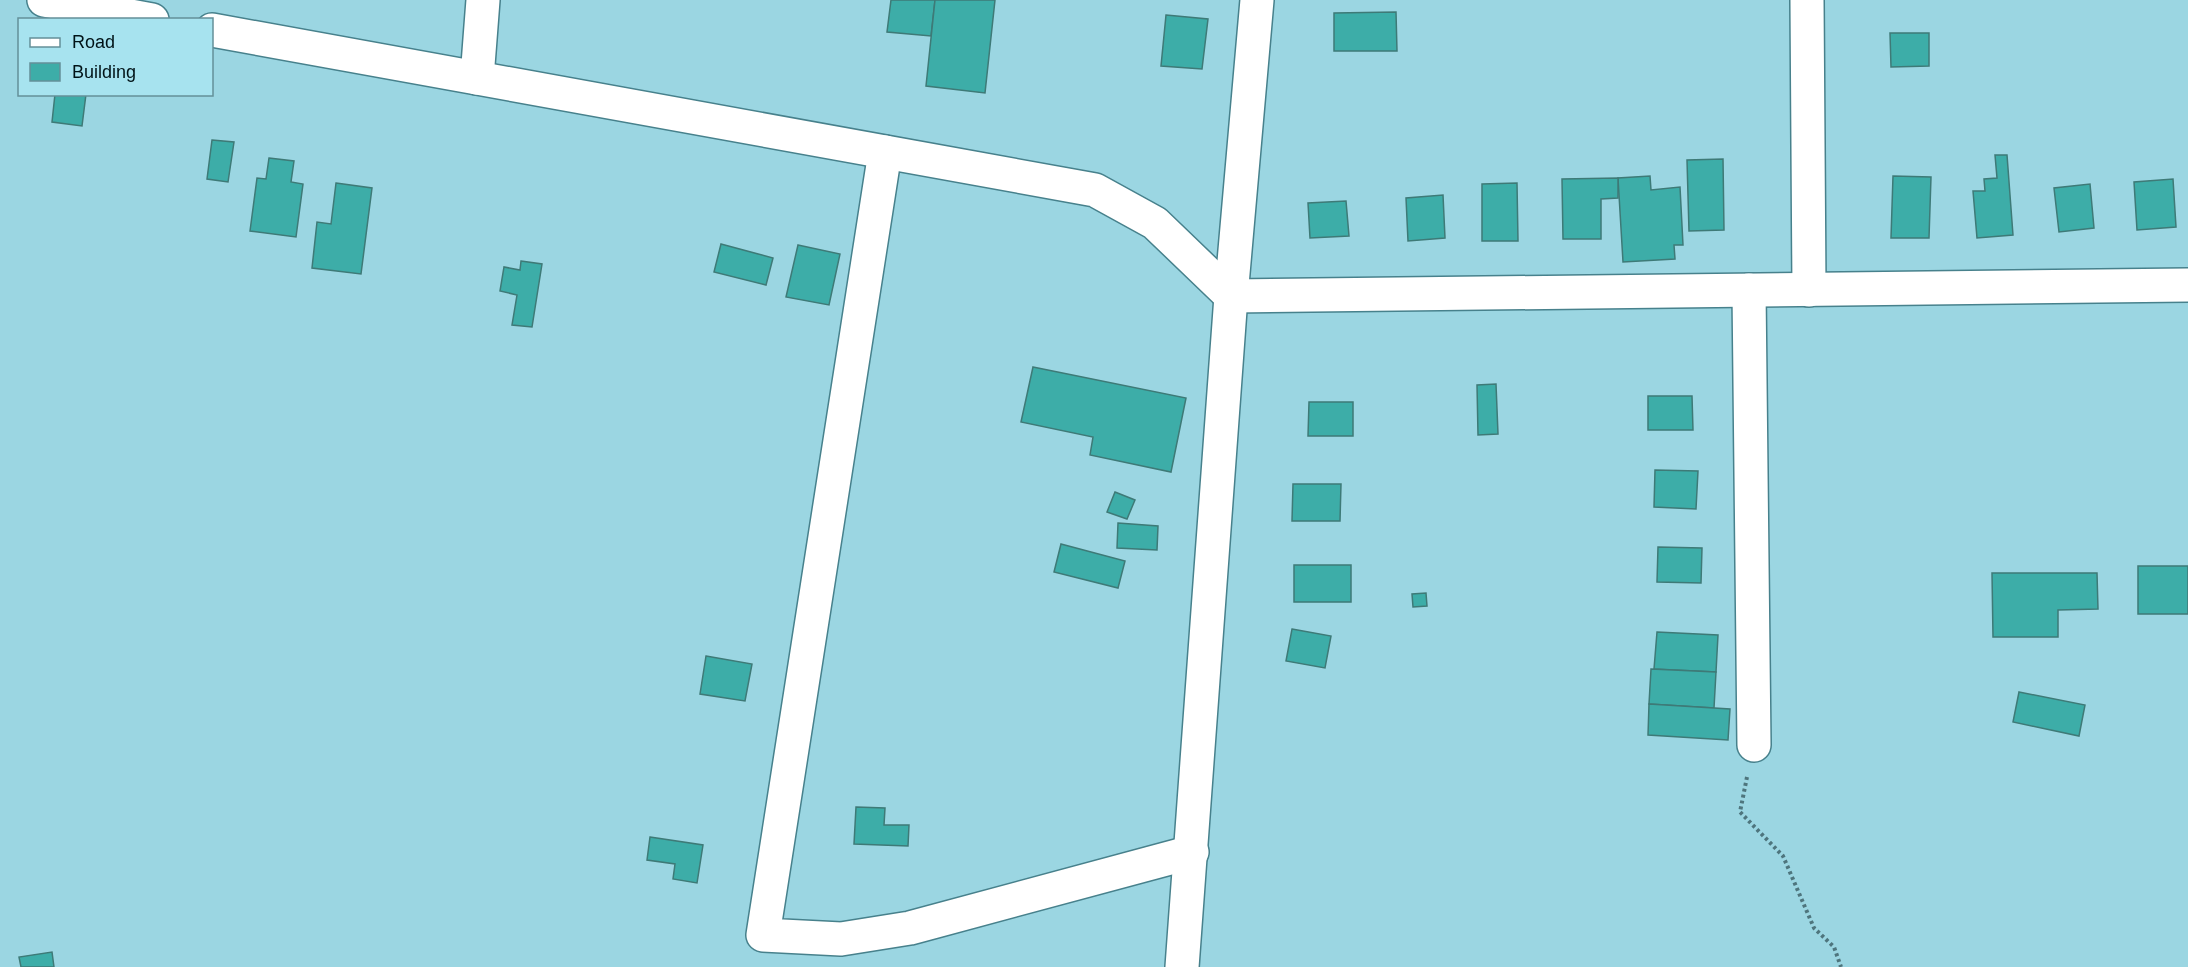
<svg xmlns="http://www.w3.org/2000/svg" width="2188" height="967" font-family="Helvetica,sans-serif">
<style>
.building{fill:#3dada8;stroke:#3e7a77;stroke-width:1.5}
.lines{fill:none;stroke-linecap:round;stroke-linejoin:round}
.minor-casing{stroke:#47818c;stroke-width:36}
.path{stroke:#4e757d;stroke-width:4;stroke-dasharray:3 3;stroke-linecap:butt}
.minor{stroke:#fff;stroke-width:33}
</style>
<rect width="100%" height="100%" fill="#9bd6e2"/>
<g class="building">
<path d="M891,0H935L931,36L887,32Z"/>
<path d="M935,0H995L985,93L926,86Z"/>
<path d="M1396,12L1397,51H1334V13Z"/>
<path d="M1166,15L1208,19L1202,69L1161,66Z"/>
<path d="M1890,33H1929V66L1891,67Z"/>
<path d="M55,94H86L82,126L52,122Z"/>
<path d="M212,140L234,142L228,182L207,179Z"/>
<path d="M1995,155H2007L2013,235L1977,238L1973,191H1985L1984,179L1997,178Z"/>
<path d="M269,158L294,161L291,182L303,184L296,237L250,231L257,178L266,179Z"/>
<path d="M1723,159L1724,230L1689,231L1687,160Z"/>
<path d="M1650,176L1651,190L1680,187L1683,245H1674L1675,259L1623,262L1618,178Z"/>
<path d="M1893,176L1931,177L1929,238H1891Z"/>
<path d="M1618,178V198L1601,199V239H1563L1562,179Z"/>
<path d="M2173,179L2176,227L2137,230L2134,182Z"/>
<path d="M336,183L372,188L361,274L312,268L317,222L331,224Z"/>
<path d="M1517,183L1518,241H1482V184Z"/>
<path d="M2090,184L2094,228L2059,232L2054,188Z"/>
<path d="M1443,195L1445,238L1408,241L1406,198Z"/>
<path d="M1346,201L1349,236L1310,238L1308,203Z"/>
<path d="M721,244L773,258L766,285L714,272Z"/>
<path d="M798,245L840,254L829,305L786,297Z"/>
<path d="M521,261L542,264L532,327L512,325L517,295L500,291L504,267L520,270Z"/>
<path d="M1033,367L1186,398L1171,472L1090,455L1093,437L1021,422Z"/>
<path d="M1496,384L1498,434L1478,435L1477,385Z"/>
<path d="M1648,396H1692L1693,430H1648Z"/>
<path d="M1309,402H1353V436H1308Z"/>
<path d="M1655,470L1698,471L1696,509L1654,507Z"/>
<path d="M1293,484H1341L1340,521H1292Z"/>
<path d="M1115,492L1135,500L1127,519L1107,512Z"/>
<path d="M1118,523L1158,526L1157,550L1117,548Z"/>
<path d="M1061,544L1125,561L1118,588L1054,572Z"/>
<path d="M1658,547L1702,548L1701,583L1657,582Z"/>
<rect x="1294" y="565" width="57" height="37"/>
<rect x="2138" y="566" width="50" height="48"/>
<path d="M1992,573H2097L2098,609L2058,610V637H1993Z"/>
<path d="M1426,593L1427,606L1413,607L1412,594Z"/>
<path d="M1292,629L1331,636L1325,668L1286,661Z"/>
<path d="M1657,632L1718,635L1716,672L1654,669Z"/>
<path d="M706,656L752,664L745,701L700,694Z"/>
<path d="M1651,669L1716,672L1714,708L1649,704Z"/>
<path d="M2019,692L2085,705L2079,736L2013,722Z"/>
<path d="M1649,704L1730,709L1728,740L1648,735Z"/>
<path d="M856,807L885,808L884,825H909L908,846L854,844Z"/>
<path d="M650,837L703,845L697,883L673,879L675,864L647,860Z"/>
<path d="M52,952L54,967H21L19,957Z"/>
</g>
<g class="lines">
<g class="minor-casing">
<g id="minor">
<path d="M44,0L152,20"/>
<path d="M1807,0L1809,290"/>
<path d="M212,30L1095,190L1155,223L1231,296L2188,285"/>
<path d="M477,78L483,0"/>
<path d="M885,152L763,935L841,939L910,928L1192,852"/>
<path d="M1749,290L1754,745"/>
<path d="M1182,967L1231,296L1257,0"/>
</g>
</g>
<path class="path" d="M1747,777L1740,812L1783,856L1814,928L1834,947L1841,967"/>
<use href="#minor" class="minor"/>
</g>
<rect x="18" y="18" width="195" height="78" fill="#a7e3ef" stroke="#649099" stroke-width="1.5"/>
<rect x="30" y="38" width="30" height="9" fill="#ffffff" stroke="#649099" stroke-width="1.5"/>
<text x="72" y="48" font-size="18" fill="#001317">Road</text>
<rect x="30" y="63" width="30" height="18" fill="#3dada8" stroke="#649099" stroke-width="1.5"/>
<text x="72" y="78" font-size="18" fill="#001317">Building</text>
</svg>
